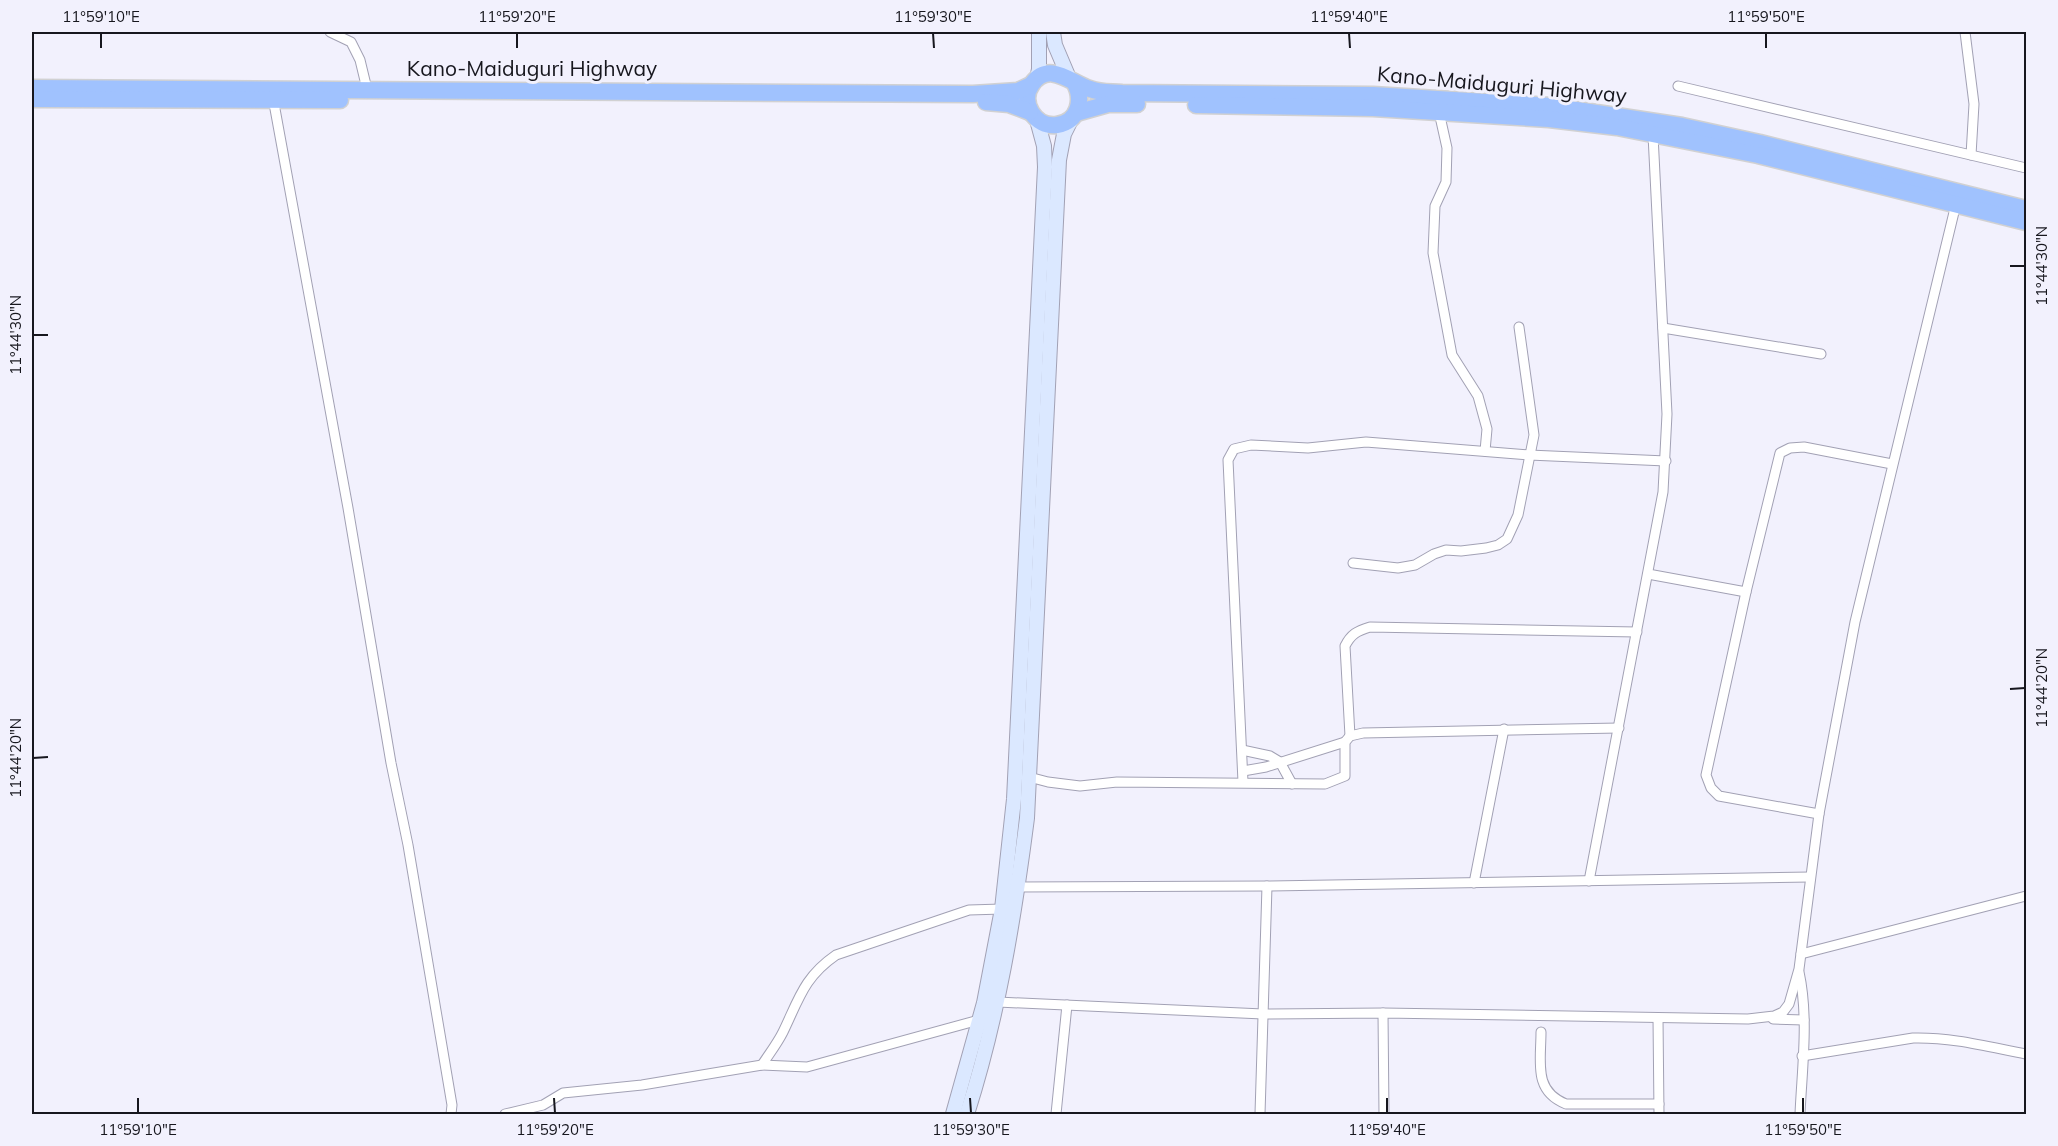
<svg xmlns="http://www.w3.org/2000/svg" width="2058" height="1146" font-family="Mulish,sans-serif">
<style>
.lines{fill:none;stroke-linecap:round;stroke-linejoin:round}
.minor-casing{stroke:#a2a1b4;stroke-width:11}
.secondary-casing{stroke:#a2a1b4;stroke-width:16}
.trunk-casing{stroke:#d1d1d2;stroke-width:19}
.minor{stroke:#fff;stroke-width:9}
.secondary{stroke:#dbe8ff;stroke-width:14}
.trunk{stroke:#a0c2fe;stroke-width:16}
.ticks{fill:none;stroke:#17171e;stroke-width:2}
.labels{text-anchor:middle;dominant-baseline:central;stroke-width:6;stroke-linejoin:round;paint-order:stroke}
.street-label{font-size:21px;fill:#17171e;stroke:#f2f1fd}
.neatline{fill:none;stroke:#17171e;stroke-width:2}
.ticks-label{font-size:15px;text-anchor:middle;fill:#17171e}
</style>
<rect width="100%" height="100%" fill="#f2f1fd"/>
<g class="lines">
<g class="minor-casing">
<g id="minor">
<path d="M330,32L351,42L360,60L367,89"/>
<path d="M1965,32L1974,104L1971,155"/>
<path d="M1678,86L2026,168"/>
<path d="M273,98L348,508L391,763L408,845L452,1105L451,1114"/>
<path d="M1439,112L1447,148L1446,182L1435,206L1433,253L1452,355L1478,396L1487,429L1485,451"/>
<path d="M1663,328L1821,354"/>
<path d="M1353,563L1398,568L1415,565L1434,554L1446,550L1461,551L1486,548L1498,545L1507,539L1518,515L1534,435L1519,327"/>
<path d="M1648,574L1746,592"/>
<path d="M1350,736L1345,646C1351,634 1357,631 1370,627L1637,632"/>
<path d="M1242,750L1270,756L1280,762L1292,784"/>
<path d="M1243,771L1266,767L1345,742"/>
<path d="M1029,777L1048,782L1080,786L1117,782L1325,784L1345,776V742L1350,736L1363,733L1619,728"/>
<path d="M1243,782L1228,460L1234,449L1251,445L1308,448L1366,442L1529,455L1666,461"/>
<path d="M1819,814L1719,796L1711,788L1706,775L1746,592L1780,453L1790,448L1804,447L1892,464"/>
<path d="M1589,881L1663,492L1667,414L1653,135"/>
<path d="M1474,883L1504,729"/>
<path d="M1014,887L1267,886L1810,877"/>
<path d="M1801,954L2026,896"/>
<path d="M1799,972C1809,1018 1802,1068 1800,1114"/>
<path d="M998,1002L1263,1014L1383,1013L1748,1019L1774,1016L1783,1012L1789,1004L1799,969L1819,814L1855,622L1956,204"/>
<path d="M1383,1013L1384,1114"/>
<path d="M1658,1018L1659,1114"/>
<path d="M1773,1019L1804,1020"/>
<path d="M1541,1032C1541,1062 1533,1091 1566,1104H1659"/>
<path d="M1802,1056L1913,1038C1952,1037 1989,1047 2026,1054"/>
<path d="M762,1065C769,1054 777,1044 783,1032C799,999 804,977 836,955L969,910L1002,909"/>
<path d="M505,1114L543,1105L563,1093L642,1085L762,1065L807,1067L979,1020"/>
<path d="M1056,1114L1067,1005"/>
<path d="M1260,1114L1267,886"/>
</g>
</g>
<g class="secondary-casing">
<g id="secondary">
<path d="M1053,32L1055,45L1069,78"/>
<path d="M1037,79L1039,69V32"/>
<path d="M953,1114L984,1003L1002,909L1014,799L1045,167L1044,146L1037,120"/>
<path d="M967,1114C998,1017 1014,919 1027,818L1059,160L1064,134L1072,118"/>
</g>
</g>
<g class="trunk-casing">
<g id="trunk">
<path d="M1074,82C1084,99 1079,122 1057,125C1035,128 1019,102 1032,84C1049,60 1071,83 1090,89C1100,93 1111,92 1122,93L1373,95L1550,106L1682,126L1760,143L2026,209"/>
<path d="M32,88L973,94L1018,91L1031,85"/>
<path d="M32,99L340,100"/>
<path d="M986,102L1009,104L1030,112"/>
<path d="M1196,105L1373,108L1549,119L1617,127L1758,155L2026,222"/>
<path d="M1076,113L1108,104H1137"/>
</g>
</g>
<use href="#minor" class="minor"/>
<use href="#secondary" class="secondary"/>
<use href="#trunk" class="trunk"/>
</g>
<path class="ticks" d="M101,33V48M517,33V48M933,33L934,48M1349,33L1350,48M1766,33V48M2010,266H2025M33,335H48M2010,689L2025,688M33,758L48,757M138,1098V1113M554,1098L555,1113M970,1098L971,1113M1387,1098V1113M1803,1098V1113"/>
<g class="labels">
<g class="street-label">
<text x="532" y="68">Kano-Maiduguri Highway</text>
<text transform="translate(1502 84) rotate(5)">Kano-Maiduguri Highway</text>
</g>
</g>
<rect width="2058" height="1146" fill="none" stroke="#f2f1fd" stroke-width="66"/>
<rect x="33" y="33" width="1992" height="1080" class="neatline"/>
<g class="ticks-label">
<text x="101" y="22">11°59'10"E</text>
<text x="517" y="22">11°59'20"E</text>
<text x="933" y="22">11°59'30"E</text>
<text x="1349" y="22">11°59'40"E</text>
<text x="1766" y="22">11°59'50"E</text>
<text transform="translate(2042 266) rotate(-90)" y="5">11°44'30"N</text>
<text transform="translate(16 335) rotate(-90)" y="5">11°44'30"N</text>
<text transform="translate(2042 688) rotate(-90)" y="5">11°44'20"N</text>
<text transform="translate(16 758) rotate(-90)" y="5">11°44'20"N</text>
<text x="138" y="1135">11°59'10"E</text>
<text x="555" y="1135">11°59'20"E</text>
<text x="971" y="1135">11°59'30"E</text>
<text x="1387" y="1135">11°59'40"E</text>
<text x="1803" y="1135">11°59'50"E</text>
</g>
</svg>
